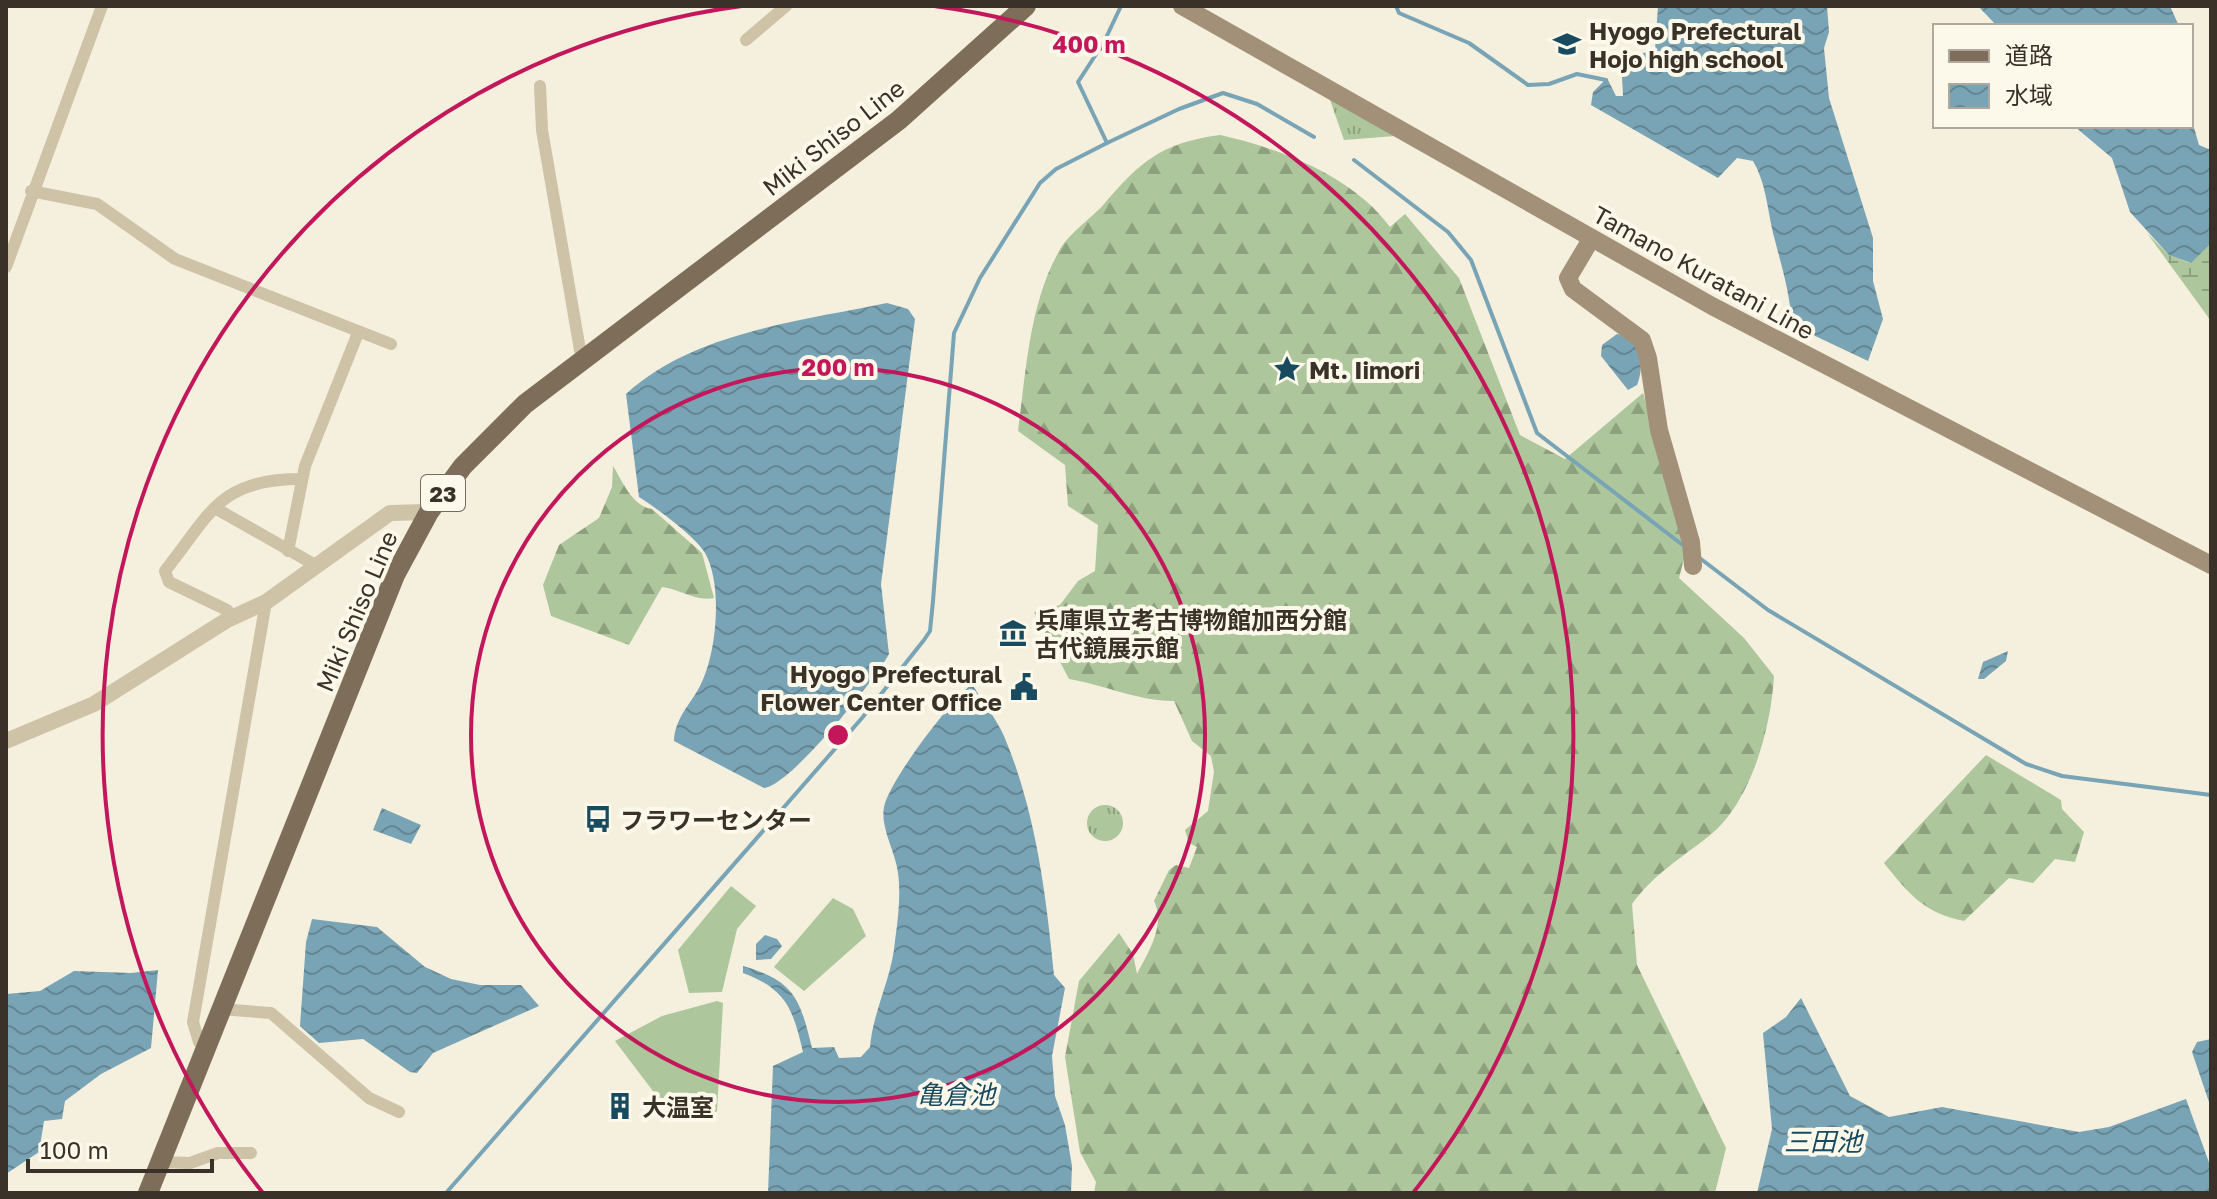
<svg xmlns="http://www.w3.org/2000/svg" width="2217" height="1199" font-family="'Golos Text','Noto Sans JP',sans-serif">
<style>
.grass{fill:url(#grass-tufts)}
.forest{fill:url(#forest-firs)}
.wetland{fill:url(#wetland-marsh)}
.garden{fill:#adc69b}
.water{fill:url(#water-waves)}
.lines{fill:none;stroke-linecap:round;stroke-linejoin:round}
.stream{stroke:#79a4b5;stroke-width:4}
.minor{stroke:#cec2a7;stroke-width:12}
.tertiary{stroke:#cec2a7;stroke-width:16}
.secondary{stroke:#a29178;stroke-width:18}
.primary{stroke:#7e6d58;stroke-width:20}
.ring{fill:none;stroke:#c2185b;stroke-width:4}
.labels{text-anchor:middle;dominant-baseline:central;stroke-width:8;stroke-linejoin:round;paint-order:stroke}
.shield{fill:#fcf8ea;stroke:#746d62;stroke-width:2}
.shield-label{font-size:22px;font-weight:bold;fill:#3a3228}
.poi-label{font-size:24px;font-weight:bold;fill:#3a3228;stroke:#fcf8ea;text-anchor:start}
.street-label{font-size:24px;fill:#3a3228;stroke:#fcf8ea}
.water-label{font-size:26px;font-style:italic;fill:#194b60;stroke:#fcf8ea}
.centre{fill:#c2185b;stroke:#fcf8ea;stroke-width:4}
.ring-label{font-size:24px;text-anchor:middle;font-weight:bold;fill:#c2185b;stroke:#fcf8ea;stroke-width:8;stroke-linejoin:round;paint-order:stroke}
</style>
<defs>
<pattern id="grass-tufts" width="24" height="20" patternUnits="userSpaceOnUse" patternTransform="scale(2)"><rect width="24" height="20" fill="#adc69b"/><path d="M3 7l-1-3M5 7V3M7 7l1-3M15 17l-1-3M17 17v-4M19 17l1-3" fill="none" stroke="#8ea17e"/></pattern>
<pattern id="forest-firs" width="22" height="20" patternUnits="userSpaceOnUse" patternTransform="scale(2)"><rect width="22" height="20" fill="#adc69b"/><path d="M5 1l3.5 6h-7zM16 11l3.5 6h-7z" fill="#8ea17e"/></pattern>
<pattern id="wetland-marsh" width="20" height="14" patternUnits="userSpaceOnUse" patternTransform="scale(2)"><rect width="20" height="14" fill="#adc69b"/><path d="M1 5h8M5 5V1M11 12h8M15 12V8" fill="none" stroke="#8ea17e"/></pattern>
<pattern id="water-waves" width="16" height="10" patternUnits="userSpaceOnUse" patternTransform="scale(2)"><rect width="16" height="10" fill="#79a4b5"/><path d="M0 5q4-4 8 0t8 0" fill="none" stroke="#648693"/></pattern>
</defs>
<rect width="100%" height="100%" fill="#f5efdd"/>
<g class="grass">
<path d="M1329,97L1395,136L1344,140Z"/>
<circle cx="1105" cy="823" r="18"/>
</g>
<g class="forest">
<path d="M1220,135C1279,148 1353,176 1390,227L1405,214L1459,278L1520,435L1565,459L1643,393L1688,543L1679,578L1744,638L1774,676C1771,728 1751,803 1709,836C1680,859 1654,874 1632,904L1637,965L1726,1148L1715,1193H1094L1096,1182L1080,1152L1065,1057L1079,981L1119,933L1133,954L1137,974C1148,953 1166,925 1154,901L1169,870L1176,865L1189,868L1197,847L1189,843L1185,830L1208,811L1214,772L1211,756L1192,741L1174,701C1137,701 1105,685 1069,679L1034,612L1060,605L1078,581L1095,571L1098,525L1068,506L1065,465L1018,431C1026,372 1029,306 1058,253C1068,233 1089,221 1104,204C1141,161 1161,143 1220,135Z"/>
<path d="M613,466C623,482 632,506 652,509L702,553L714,598C696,602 680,589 662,587L629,645L551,616L543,585L559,545L599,518L612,487Z"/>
<path d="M1986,755L2061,800L2062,809L2084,832L2075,862L2055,859L2033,883L2009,878L1964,921C1924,913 1909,894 1884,863Z"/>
</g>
<path class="wetland" d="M2147,233L2169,255L2190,263L2210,243L2211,321Z"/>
<g class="garden">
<path d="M731,886L756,906L737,929L722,992L689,993L678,950Z"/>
<path d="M833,898L853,909L866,936L804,991L774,967Z"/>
<path d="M717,1001L723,1003L717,1111L713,1115L665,1107L615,1041L662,1016Z"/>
</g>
<g class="water">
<path d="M1658,6H1827L1829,32L1824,48L1829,98L1873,238V281L1883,319L1868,361L1792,325C1790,292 1781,264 1773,233C1767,207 1766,183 1753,161L1737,158L1718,178L1591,105L1593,92L1607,78L1616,96H1623L1621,59L1655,50Z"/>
<path d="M1978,6H2170L2179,26H1997Z"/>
<path d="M2191,117L2199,145L2211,150V243L2191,263L2169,255L2130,212L2112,158L2074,126H2191Z"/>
<path d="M887,303L908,309L915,319L881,584L889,654C875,680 790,786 764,788L674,741C675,718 690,705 700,686C717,654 723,584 705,553C696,537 655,507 639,497L626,394C693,332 801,321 887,303Z"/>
<path d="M1617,334C1641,337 1645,366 1637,385L1628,390L1601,356L1602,345Z"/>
<path d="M2008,651L2006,661L1984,679H1978L1983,662Z"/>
<path d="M972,684C982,701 996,718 1004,736C1036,812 1046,894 1054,975L1065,988L1052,1056L1055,1096L1065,1125L1072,1166L1071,1193H768L773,1066L803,1052C793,1009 786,989 743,973V966C795,981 800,999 812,1048L834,1047L839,1058L861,1057L870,1047C873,1011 892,978 895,941C898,920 901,894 898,873C896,853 880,828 884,807C889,781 951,700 972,684Z"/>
<path d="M382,808L421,825L411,844L373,830Z"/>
<path d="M312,919L377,927L425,967L451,979L480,985H521L539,1006L433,1053L417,1073L410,1072L363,1039L319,1043L300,1026L306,942Z"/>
<path d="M765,935L777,939L782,946L771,959L756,960V944Z"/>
<path d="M158,970L151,1048L101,1074L65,1101L62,1119L44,1121L39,1152L6,1174V994L40,991L74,971L131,973Z"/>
<path d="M1801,998L1850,1096L1889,1117L1942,1107L2079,1132L2109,1127L2186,1099L2211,1168V1193H1757L1772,1129L1763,1033L1786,1017Z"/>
<path d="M2211,1039V1108L2192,1052L2197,1042Z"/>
</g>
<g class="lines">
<g class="stream">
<path d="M1396,6L1399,13L1469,43L1528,85L1549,84L1577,74L1606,80"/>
<path d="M1107,143L1078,82L1104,42L1121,6"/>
<path d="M1354,160L1448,232L1471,260L1537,433L1684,546"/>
<path d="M1697,556L1768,610L2026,764L2062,776L2211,795"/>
<path d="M446,1193L862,718L924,640L930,631L933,601L954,333L980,278L1040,183L1056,169L1107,143L1179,109L1223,93L1257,104L1314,137"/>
</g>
<g class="minor">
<path d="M746,40L786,6"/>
<path d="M540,86L542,130L580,350L587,357"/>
<path d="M31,191L97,204L175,259L391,344"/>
<path d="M6,267L102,6"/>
<path d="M215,508L317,566"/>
<path d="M288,551L305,466L358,333"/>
<path d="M233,617L227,610L169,582L165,571C211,513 219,479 301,479"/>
<path d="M220,1009L271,1013L369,1098L399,1112"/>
<path d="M207,1046L199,1042L193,1022L266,602"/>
<path d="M161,1162L190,1163L218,1153H251"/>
</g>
<path class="tertiary" d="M6,741L94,704L227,620L266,602L390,513L429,512"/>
<g class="secondary">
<path d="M1182,6L1712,306L2211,565"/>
<path d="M1587,246L1568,278L1573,289L1642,340L1648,358L1659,430L1691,542L1693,566"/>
</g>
<path class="primary" d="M148,1193L395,575L429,512L463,466L525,404L899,120L1026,6"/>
</g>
<g class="ring">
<circle cx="838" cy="735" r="367"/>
<path d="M263 1193A735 735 0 0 1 742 6M934 6A735 735 0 0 1 1413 1193"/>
</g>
<defs>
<g id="school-bare" transform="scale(2.16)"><path d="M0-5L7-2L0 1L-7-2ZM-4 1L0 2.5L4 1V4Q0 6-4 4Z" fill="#194b60" stroke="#fcf8ea" stroke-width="2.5" paint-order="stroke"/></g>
<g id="sight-bare" transform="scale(2.16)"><path d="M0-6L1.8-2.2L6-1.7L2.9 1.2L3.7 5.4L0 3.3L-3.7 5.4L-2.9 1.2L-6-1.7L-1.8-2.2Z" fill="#194b60" stroke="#fcf8ea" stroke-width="2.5" paint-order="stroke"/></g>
<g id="museum-bare" transform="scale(2.16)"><path d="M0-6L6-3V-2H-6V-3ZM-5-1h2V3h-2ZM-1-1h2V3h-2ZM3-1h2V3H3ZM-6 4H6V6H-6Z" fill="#194b60" stroke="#fcf8ea" stroke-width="2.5" paint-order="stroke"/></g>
<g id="civic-bare" transform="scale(2.16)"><path d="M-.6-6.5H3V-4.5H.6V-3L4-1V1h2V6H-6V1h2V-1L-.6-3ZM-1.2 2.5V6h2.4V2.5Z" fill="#194b60" stroke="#fcf8ea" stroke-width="2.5" paint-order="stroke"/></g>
<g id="bus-bare" transform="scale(2.16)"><path d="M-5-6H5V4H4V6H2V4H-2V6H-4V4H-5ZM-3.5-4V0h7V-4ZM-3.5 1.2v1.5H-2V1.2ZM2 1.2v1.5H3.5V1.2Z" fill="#194b60" stroke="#fcf8ea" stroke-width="2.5" paint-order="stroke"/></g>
<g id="building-bare" transform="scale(2.16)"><path d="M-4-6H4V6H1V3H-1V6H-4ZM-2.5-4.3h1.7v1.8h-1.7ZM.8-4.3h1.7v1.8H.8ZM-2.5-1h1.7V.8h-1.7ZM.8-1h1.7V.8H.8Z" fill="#194b60" stroke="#fcf8ea" stroke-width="2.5" paint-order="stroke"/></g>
</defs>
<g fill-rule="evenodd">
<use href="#school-bare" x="1567" y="44"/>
<use href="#sight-bare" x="1287" y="369"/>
<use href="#museum-bare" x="1013" y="633"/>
<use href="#civic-bare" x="1024" y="687"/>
<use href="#bus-bare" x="598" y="819"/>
<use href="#building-bare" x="620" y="1106"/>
</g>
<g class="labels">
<rect class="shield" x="421" y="475" width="44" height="36" rx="6"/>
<g class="shield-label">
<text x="443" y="493">23</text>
</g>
<g class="poi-label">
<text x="1589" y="30">Hyogo Prefectural<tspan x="1589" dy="28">Hojo high school</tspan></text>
<text x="1309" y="369">Mt. Iimori</text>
<text x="1035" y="619">兵庫県立考古博物館加西分館<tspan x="1035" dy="28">古代鏡展示館</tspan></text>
<text x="1002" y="673" text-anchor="end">Hyogo Prefectural<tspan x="1002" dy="28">Flower Center Office</tspan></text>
<text x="620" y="819">フラワーセンター</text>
<text x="642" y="1106">大温室</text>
</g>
<g class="street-label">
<text transform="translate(833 137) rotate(-38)">Miki Shiso Line</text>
<text transform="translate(1704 272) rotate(29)">Tamano Kuratani Line</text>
<text transform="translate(356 611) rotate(-67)">Miki Shiso Line</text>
</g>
<g class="water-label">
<text x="956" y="1094">亀倉池</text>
<text x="1823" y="1141">三田池</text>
</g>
</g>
<circle cx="838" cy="735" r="12" class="centre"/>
<g class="ring-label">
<text x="1089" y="53">400 m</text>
<text x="838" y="376">200 m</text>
</g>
<rect width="2217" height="1199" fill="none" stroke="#3a3228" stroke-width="16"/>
<rect x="1933" y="24" width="260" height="104" fill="#fcf8ea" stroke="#aea99c" stroke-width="2"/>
<rect x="1949" y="50" width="40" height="12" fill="#7e6d58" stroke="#aea99c" stroke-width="2"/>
<text x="2005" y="64" font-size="24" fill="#3a3228">道路</text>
<rect x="1949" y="84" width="40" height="24" fill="url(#water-waves)" stroke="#aea99c" stroke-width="2"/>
<text x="2005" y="104" font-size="24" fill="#3a3228">水域</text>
<path d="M28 1159v12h184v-12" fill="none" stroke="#3a3228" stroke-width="4"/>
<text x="40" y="1159" font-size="24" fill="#3a3228" stroke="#fcf8ea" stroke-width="6" paint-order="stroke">100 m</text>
</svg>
